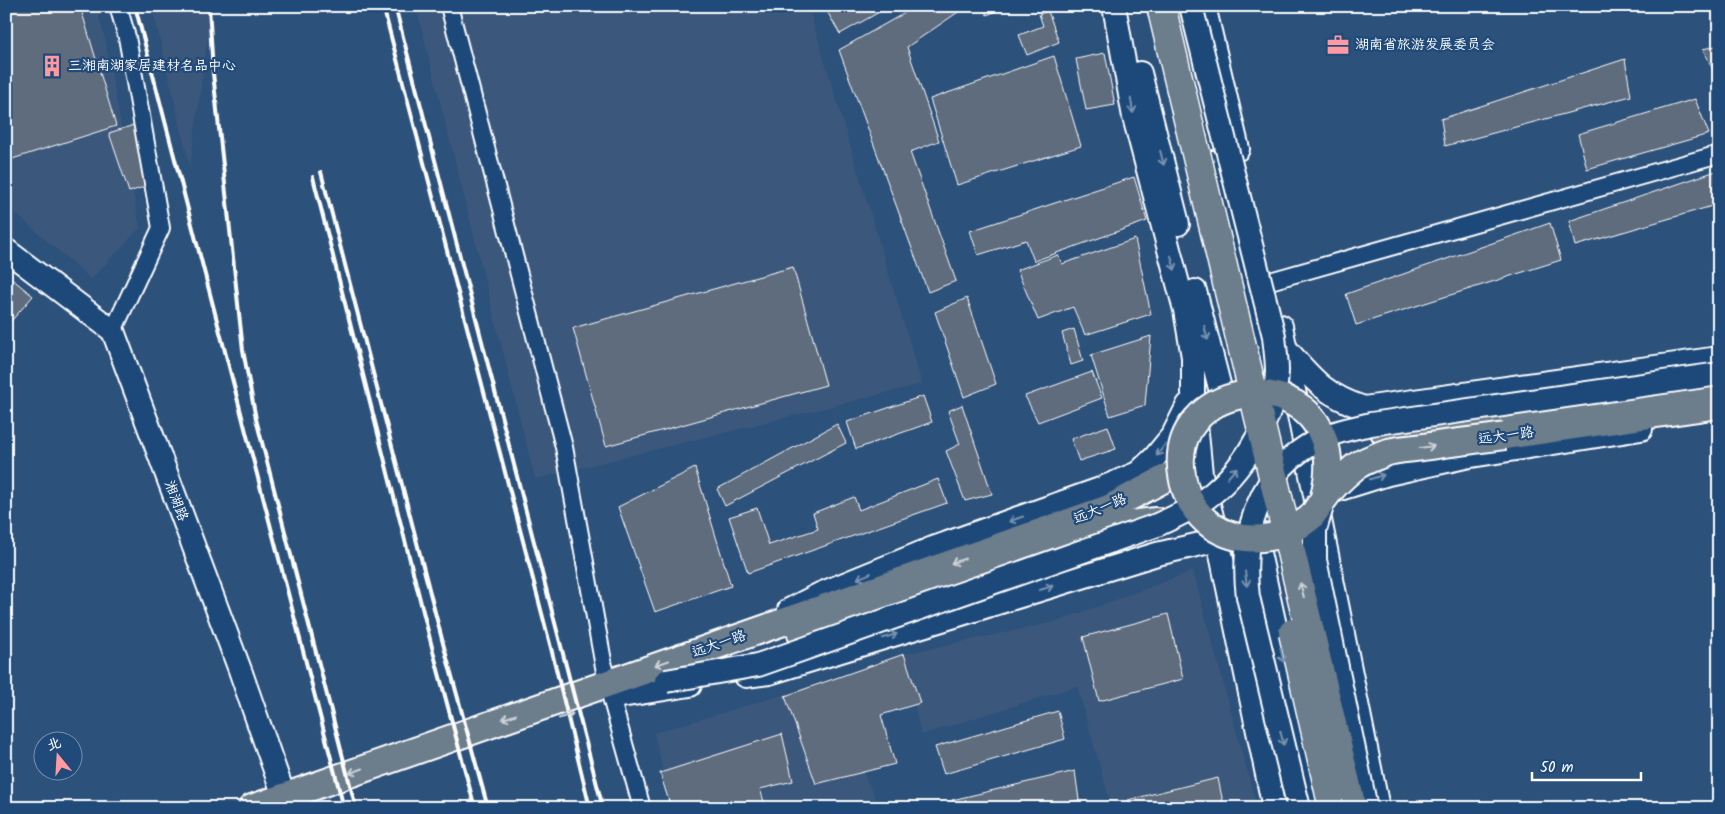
<svg xmlns="http://www.w3.org/2000/svg" width="1725" height="814" font-family="Kalam,'LXGW WenKai TC',sans-serif">
<style>
.built{fill:#3b597c}
.building{fill:#5e6c7e;stroke:#fff}
.lines{fill:none;stroke-linecap:round;stroke-linejoin:round}
.street-casing{stroke:#fff;stroke-width:20}
.secondary-casing{stroke:#fff;stroke-width:26}
.primary-casing{stroke:#fff;stroke-width:30}
.street{stroke:#1f4a7a;stroke-width:16}
.secondary{stroke:#1f4a7a;stroke-width:22}
.primary{stroke:#6c7d8c;stroke-width:26}
.rail{stroke:#fff;stroke-width:4}
.secondary-bridge-casing{stroke:#fff;stroke-width:26;stroke-linecap:butt}
.primary-bridge-casing{stroke:#fff;stroke-width:30;stroke-linecap:butt}
.highway-bridge-casing{stroke:#fff;stroke-width:31;stroke-linecap:butt}
.secondary-bridge{stroke:#1f4a7a;stroke-width:22}
.primary-bridge{stroke:#6c7d8c;stroke-width:26}
.highway-bridge{stroke:#6c7d8c;stroke-width:28}
.oneway{stroke:#7992af}
.oneway2{stroke:#ccd2d7}
.labels{text-anchor:middle;dominant-baseline:central;stroke-width:4.5;stroke-linejoin:round;paint-order:stroke}
.poi-label{font-size:14px;fill:#fff;stroke:#1f4a7a;text-anchor:start}
.street-label{font-size:14px;fill:#fff;stroke:#1f4a7a}
</style>
<rect width="100%" height="100%" fill="#2c517b"/>
<filter id="ink" filterUnits="userSpaceOnUse"><feTurbulence type="fractalNoise" baseFrequency=".02" numOctaves="2"/><feDisplacementMap in="SourceGraphic" scale="10" xChannelSelector="R" yChannelSelector="G"/><feConvolveMatrix kernelMatrix="1 2 1 2 8 2 1 2 1" color-interpolation-filters="sRGB"/></filter>
<g filter="url(#ink)">
<g class="built">
<path d="M6,6H96L105,39L140,228L91,279L6,205Z"/>
<path d="M152,6H212L190,167Z"/>
<path d="M416,6H808L922,384L535,479Z"/>
<path d="M1193,571L1257,808H1112L1077,686L921,735L904,654L1059,621Z"/>
<path d="M820,684L880,808H672L654,733Z"/>
</g>
<g class="building">
<path d="M6,6H80L116,126L6,161Z"/>
<path d="M824,6H890L840,34Z"/>
<path d="M917,6H967L907,47L939,141L910,152L956,281L928,292L839,50Z"/>
<path d="M983,6H1008L987,15Z"/>
<path d="M1048,11L1059,42L1027,55L1019,35L1043,26L1039,14Z"/>
<path d="M1719,45V78H1717L1703,49Z"/>
<path d="M1105,53L1115,105L1086,110L1076,59Z"/>
<path d="M1054,56L1081,146L957,185L930,99Z"/>
<path d="M1625,59L1631,96L1445,146L1441,119Z"/>
<path d="M1695,99L1709,134L1587,169L1578,134Z"/>
<path d="M134,125L153,184L129,192L109,133Z"/>
<path d="M1719,170V204L1575,246L1569,221Z"/>
<path d="M1134,177L1147,221L1034,261L1026,240L978,255L970,231Z"/>
<path d="M1550,223L1561,260L1356,325L1346,294Z"/>
<path d="M1135,239L1151,314L1085,335L1073,307L1038,320L1017,270L1058,255L1062,264Z"/>
<path d="M793,267L826,385L606,446L573,328Z"/>
<path d="M11,278L33,296L6,327V283Z"/>
<path d="M967,298L996,384L964,397L935,312Z"/>
<path d="M1074,329L1083,361L1071,365L1062,333Z"/>
<path d="M1151,336L1145,405L1110,416L1091,355Z"/>
<path d="M1092,372L1102,398L1038,422L1025,396Z"/>
<path d="M923,396L932,422L856,449L847,422Z"/>
<path d="M962,405L992,494L965,501L946,451L960,444L948,411Z"/>
<path d="M837,424L846,443L725,506L717,489Z"/>
<path d="M1108,426L1116,449L1079,461L1071,439Z"/>
<path d="M695,468L731,586L655,612L618,507Z"/>
<path d="M938,479L947,503L748,573L729,517L757,508L769,545L818,529L813,513L854,497L859,510Z"/>
<path d="M1168,614L1183,679L1099,701L1083,637Z"/>
<path d="M904,654L920,703L881,715L895,764L816,784L785,696Z"/>
<path d="M1058,711L1065,739L944,774L935,747Z"/>
<path d="M782,734L793,781L760,789L766,808H671L660,773Z"/>
<path d="M1075,771L1079,800L1047,808H955L952,800Z"/>
<path d="M1218,778L1224,808H1130L1128,800Z"/>
</g>
<g class="lines">
<g class="street-casing">
<g id="street">
<path d="M449,6L564,447L607,683L642,808"/>
<path d="M1270,281L1719,154"/>
<path d="M113,331L161,228L127,37L118,6"/>
</g>
</g>
<g class="secondary-casing">
<g id="secondary">
<path d="M1114,6L1134,117L1185,310L1193,357V393L1201,474L1218,540L1274,808"/>
<path d="M1204,6L1238,149"/>
<path d="M1140,73L1178,224"/>
<path d="M1212,162L1269,394"/>
<path d="M6,250L113,331L240,670L284,796"/>
<path d="M1195,291L1223,400"/>
<path d="M1281,326L1378,808"/>
<path d="M1287,350C1313,380 1325,395 1364,408L1719,358"/>
<path d="M1327,493L1388,474L1465,457L1641,429"/>
<path d="M1256,539L1315,808"/>
<path d="M789,610L820,594L933,548L1100,489L1138,473L1155,457L1173,435L1188,405"/>
<path d="M746,676L769,673L1157,554L1218,540"/>
<path d="M621,696L690,685"/>
</g>
</g>
<g class="primary-casing">
<g id="primary">
<path d="M1384,432L1501,418L1719,386"/>
<path d="M1505,436L1719,405"/>
<path d="M801,634L1122,525L1156,521"/>
<path d="M252,808L1109,508L1181,470"/>
</g>
</g>
<use href="#street" class="street"/>
<use href="#secondary" class="secondary"/>
<use href="#primary" class="primary"/>
<g class="rail">
<path d="M135,6L344,808"/>
<path d="M209,6L213,73L243,350L256,419L356,808"/>
<path d="M383,6L551,648L590,808"/>
<path d="M395,6L603,808"/>
<path d="M321,172L444,647L488,808"/>
<path d="M313,177L433,651L475,808"/>
</g>
<g class="secondary-bridge-casing">
<g id="secondary-bridge">
<path d="M1323,503L1315,530V560L1366,808"/>
<path d="M666,681L758,665L1157,525C1177,516 1196,507 1213,493C1246,466 1276,414 1277,371C1277,359 1275,348 1274,336L1191,6"/>
<path d="M1299,808L1248,597C1240,533 1258,470 1320,439C1336,431 1354,428 1371,424L1719,374"/>
</g>
</g>
<g class="primary-bridge-casing">
<path id="primary-bridge" d="M1324,497C1327,483 1330,468 1327,452C1311,360 1166,384 1182,475C1185,495 1195,514 1212,526C1242,546 1282,541 1310,518C1315,513 1319,505 1323,500C1331,488 1344,476 1355,467C1363,461 1376,457 1385,453C1396,449 1411,449 1423,447C1450,443 1477,440 1505,436"/>
</g>
<g class="highway-bridge-casing">
<g id="highway-bridge">
<path d="M1161,6L1352,808"/>
<path d="M1293,633L1333,808"/>
</g>
</g>
<use href="#secondary-bridge" class="secondary-bridge"/>
<use href="#primary-bridge" class="primary-bridge"/>
<use href="#highway-bridge" class="highway-bridge"/>
</g>
<defs><path id="oneway-shaft" d="M-6 0H5M1.5-3L5.5 0L1.5 3" fill="none" stroke-width="1.6" stroke-linecap="round" stroke-linejoin="round" transform="scale(1.25)"/></defs>
<g class="oneway">
<use href="#oneway-shaft" transform="translate(1132 106) rotate(80)"/>
<use href="#oneway-shaft" transform="translate(1162 158) rotate(76)"/>
<use href="#oneway-shaft" transform="translate(1173 263) rotate(75)"/>
<use href="#oneway-shaft" transform="translate(1206 333) rotate(76)"/>
<use href="#oneway-shaft" transform="translate(1161 450) rotate(127)"/>
<use href="#oneway-shaft" transform="translate(1232 473) rotate(-49)"/>
<use href="#oneway-shaft" transform="translate(1377 477) rotate(-18)"/>
<use href="#oneway-shaft" transform="translate(1016 519) rotate(161)"/>
<use href="#oneway-shaft" transform="translate(864 576) rotate(157)"/>
<use href="#oneway-shaft" transform="translate(1246 579) rotate(83)"/>
<use href="#oneway-shaft" transform="translate(1046 588) rotate(-17)"/>
<use href="#oneway-shaft" transform="translate(890 636) rotate(-17)"/>
<use href="#oneway-shaft" transform="translate(1282 655) rotate(78)"/>
<use href="#oneway-shaft" transform="translate(1282 738) rotate(76)"/>
</g>
<g class="oneway2">
<use href="#oneway-shaft" transform="translate(1427 447) rotate(-8)"/>
<use href="#oneway-shaft" transform="translate(958 561) rotate(161)"/>
<use href="#oneway-shaft" transform="translate(1302 590) rotate(-104)"/>
<use href="#oneway-shaft" transform="translate(662 663) rotate(161)"/>
<use href="#oneway-shaft" transform="translate(566 716) rotate(-19)"/>
<use href="#oneway-shaft" transform="translate(509 717) rotate(161)"/>
<use href="#oneway-shaft" transform="translate(356 771) rotate(161)"/>
</g>
</g>
<defs>
<g id="office-bare" transform="scale(1.725)"><path d="M-6-3h4V-5.5h4V-3h4V5H-6ZM-1-4.5V-3h2v-1.5ZM-6 0V1H6V0Z" fill="#ff9aa2" stroke="#1f4a7a" stroke-width="2.5" paint-order="stroke"/></g>
<g id="building-bare" transform="scale(1.725)"><path d="M-4-6H4V6H1V3H-1V6H-4ZM-2.5-4.3h1.7v1.8h-1.7ZM.8-4.3h1.7v1.8H.8ZM-2.5-1h1.7V.8h-1.7ZM.8-1h1.7V.8H.8Z" fill="#ff9aa2" stroke="#1f4a7a" stroke-width="2.5" paint-order="stroke"/></g>
</defs>
<g fill-rule="evenodd">
<use href="#office-bare" x="1338" y="45"/>
<use href="#building-bare" x="52" y="66"/>
</g>
<g class="labels">
<g class="poi-label">
<text x="1355" y="45">湖南省旅游发展委员会</text>
<text x="68" y="66">三湘南湖家居建材名品中心</text>
</g>
<g class="street-label">
<text transform="translate(1506 436) rotate(-8)">远大一路</text>
<text transform="translate(176 501) rotate(69)">湘湖路</text>
<text transform="translate(1100 509) rotate(-23)">远大一路</text>
<text transform="translate(719 644) rotate(-19)">远大一路</text>
</g>
</g>
<rect width="1725" height="814" fill="none" stroke="#1f4a7a" stroke-width="25"/>
<rect x="12" y="12" width="1700" height="789" fill="none" stroke="#fff" stroke-width="2" filter="url(#ink)"/>
<g transform="translate(58 756) rotate(342)"><circle r="24" fill="#1f4a7a" stroke="#7992af"/>
<path d="M0-4L9 19L0 12L-9 19Z" fill="#ff9aa2"/>
<text y="-8" font-size="14" font-weight="bold" text-anchor="middle" fill="#ffffff">北</text>
</g>
<path d="M1532 772v8h109v-8" fill="none" stroke="#ffffff" stroke-width="2.5"/>
<text x="1540" y="772" font-size="15" fill="#ffffff" stroke="#1f4a7a" stroke-width="4" paint-order="stroke">50 m</text>
</svg>
